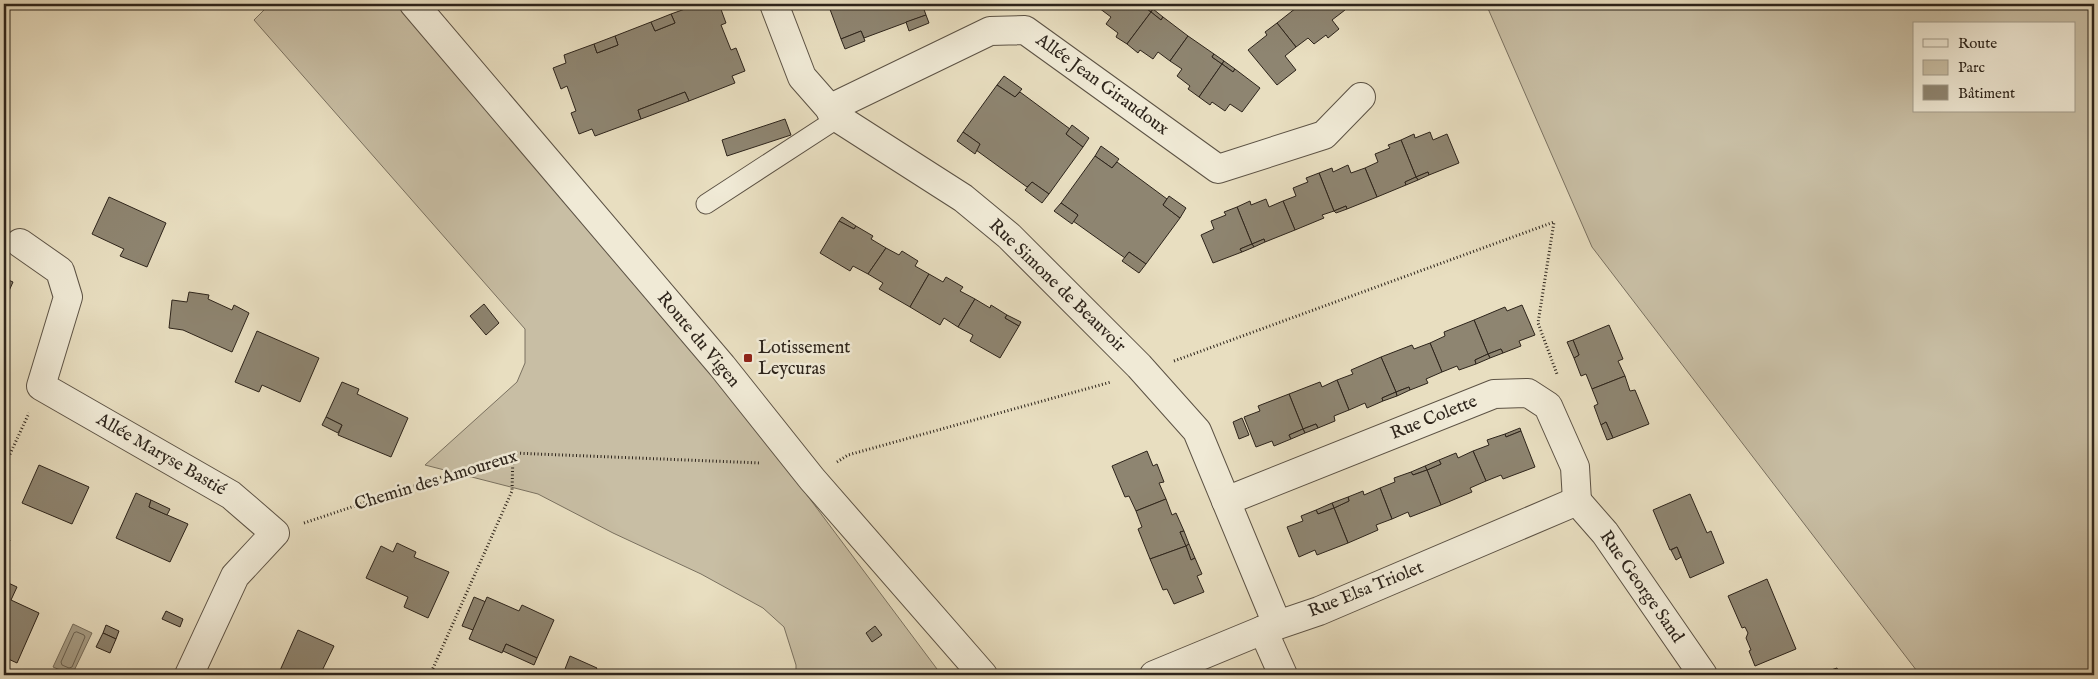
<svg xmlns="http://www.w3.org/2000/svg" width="2098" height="679" font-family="'IM FELL English',serif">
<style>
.green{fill:#c8bea4;stroke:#7a7160;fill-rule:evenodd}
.water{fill:#a89f88;stroke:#776e5c}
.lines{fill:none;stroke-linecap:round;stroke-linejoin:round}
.shore{stroke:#6a6252;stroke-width:1}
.building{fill:#8e8571;stroke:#2d241b}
.service-casing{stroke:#5c5244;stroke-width:21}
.minor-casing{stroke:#5c5244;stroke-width:30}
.tertiary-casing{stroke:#5c5244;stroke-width:30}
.path{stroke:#2d241b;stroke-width:3;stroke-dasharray:1 2.5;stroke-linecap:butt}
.service{stroke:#f0ead6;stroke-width:19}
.minor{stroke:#f0ead6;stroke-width:28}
.tertiary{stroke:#f0ead6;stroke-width:28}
.poi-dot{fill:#8f2418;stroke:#f0ead6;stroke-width:2}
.labels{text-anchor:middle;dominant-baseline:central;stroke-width:5;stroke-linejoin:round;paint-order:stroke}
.street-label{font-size:18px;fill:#2d241b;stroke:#f0ead6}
.poi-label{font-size:18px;fill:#2d241b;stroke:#f0ead6;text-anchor:start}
</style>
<rect width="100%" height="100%" fill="#e8dec0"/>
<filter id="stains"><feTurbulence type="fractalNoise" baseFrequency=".004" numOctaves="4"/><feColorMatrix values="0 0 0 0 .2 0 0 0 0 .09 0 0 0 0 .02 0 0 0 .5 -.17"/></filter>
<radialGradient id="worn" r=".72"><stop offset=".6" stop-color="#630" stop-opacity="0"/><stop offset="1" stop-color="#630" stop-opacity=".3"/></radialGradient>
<g class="green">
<path d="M270,4H398L668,309L937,669L939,675H796V665L784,627L763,608L701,574L613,533L538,494L425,465L517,382L525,363V329L254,20Z"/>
<path d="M1486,4H2094V675H1920L1592,247ZM1914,24H2074V111H1914Z"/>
</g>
<path class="water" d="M73,624L92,633L72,675L53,667Z"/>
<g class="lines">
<path class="shore" d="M77,632L84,635L85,637L72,667L69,668L62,665L61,662L74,633Z"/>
</g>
<g class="building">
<path d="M699,4H703L705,9L719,4L726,23L721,25L731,50L736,48L745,71L732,76L735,83L689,101L685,92L638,110L641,119L595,136L592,129L579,134L571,113L576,111L567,86L561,89L553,68L566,63L564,55L594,44L597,53L618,45L615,36L651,22L655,31L675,23L671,14Z"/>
<path d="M828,4H922L926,15L864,38L861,31L841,39Z"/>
<path d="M937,4H955L939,9Z"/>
<path d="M1102,4H1141L1151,12L1127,44L1116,37L1118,33L1106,24L1111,17L1099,8Z"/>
<path d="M1141,4H1145L1153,9L1151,12Z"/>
<path d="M1301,4L1304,6L1307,4H1340L1345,10L1332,20L1339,29L1328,38L1326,35L1314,44L1308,38L1296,47L1277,23Z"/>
<path d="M1153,9L1163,17L1161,20L1151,12Z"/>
<path d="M1151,12L1161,20L1163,17L1188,36L1170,61L1158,52L1153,59L1140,50L1138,53L1127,44Z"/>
<path d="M671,14L675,23L655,31L651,22Z"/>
<path d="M926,15L929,23L909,31L906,22Z"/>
<path d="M1277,23L1296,47L1285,56L1296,70L1277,85L1248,50L1267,35L1265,32Z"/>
<path d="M861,31L865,41L845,49L841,39Z"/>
<path d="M615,36L618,45L597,53L594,44Z"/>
<path d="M1188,36L1214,54L1212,57L1222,64L1199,97L1188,89L1190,86L1177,76L1182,69L1170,61Z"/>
<path d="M1214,54L1224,61L1222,64L1212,57Z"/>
<path d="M1224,61L1235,69L1233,72L1222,64Z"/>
<path d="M1222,64L1233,72L1235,69L1260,88L1242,112L1230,104L1225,111L1212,102L1210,105L1199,97Z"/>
<path d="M1004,76L1022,89L1015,97L997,85Z"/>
<path d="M997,85L1015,97L1020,92L1070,129L1066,134L1083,147L1049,194L1032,182L1027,187L976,150L980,144L963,132Z"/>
<path d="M685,92L689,101L641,119L638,110Z"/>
<path d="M785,119L791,135L727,156L722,140Z"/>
<path d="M1072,125L1089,138L1083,147L1066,134Z"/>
<path d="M963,132L980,144L975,154L957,141Z"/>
<path d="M1430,132L1433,140L1447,134L1459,163L1429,175L1428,172L1416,177L1401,140L1414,134L1415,138Z"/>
<path d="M1401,140L1416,177L1405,182L1406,185L1377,197L1365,168L1378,162L1375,154L1390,148L1388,145Z"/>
<path d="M1101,146L1119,159L1112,168L1095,156Z"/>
<path d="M1095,156L1112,168L1117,162L1167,199L1163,205L1180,218L1146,264L1129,252L1125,258L1073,221L1078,215L1061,203Z"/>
<path d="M1348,165L1351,173L1365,168L1377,197L1347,209L1346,206L1334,211L1319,173L1332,168L1333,172Z"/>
<path d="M1428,172L1429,175L1418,180L1416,177Z"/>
<path d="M1319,173L1334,211L1322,215L1324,218L1295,230L1283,201L1296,196L1293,188L1308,182L1306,178Z"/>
<path d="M1416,177L1418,180L1406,185L1405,182Z"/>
<path d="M1032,182L1049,194L1042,203L1025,190Z"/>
<path d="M1169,196L1186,208L1180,218L1163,205Z"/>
<path d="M109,197L166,223L147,267L120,256L124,249L92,234Z"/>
<path d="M1266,199L1269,207L1283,201L1295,230L1265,242L1264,239L1252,244L1237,207L1250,201L1251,205Z"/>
<path d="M1061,203L1078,215L1072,224L1054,211Z"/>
<path d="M1346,206L1347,209L1336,213L1334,211Z"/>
<path d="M1237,207L1252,244L1240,249L1242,252L1213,263L1201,235L1214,229L1211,221L1226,215L1224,212Z"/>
<path d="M842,217L856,226L854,229L839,221Z"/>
<path d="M839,221L854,229L856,226L873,236L871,239L886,248L868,274L853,266L850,271L820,253Z"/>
<path d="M1264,239L1265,242L1254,247L1252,244Z"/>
<path d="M1252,244L1254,247L1242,252L1240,249Z"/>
<path d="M886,248L899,255L902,251L918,261L915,266L929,274L910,307L879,289L883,283L868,274Z"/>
<path d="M1129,252L1146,264L1139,273L1122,261Z"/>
<path d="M929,274L943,282L946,277L963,287L960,291L975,299L958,327L944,318L940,325L910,307Z"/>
<path d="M4,278L13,282L4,302Z"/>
<path d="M189,292L209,295L208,299L232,310L234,305L249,313L232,352L183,330L169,328L172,300L187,302Z"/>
<path d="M975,299L990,308L991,305L1007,315L1005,318L1019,326L1000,358L970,341L973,335L958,327Z"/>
<path d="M484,304L499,323L486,335L470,316Z"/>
<path d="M1522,305L1535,335L1519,341L1521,346L1503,353L1501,349L1488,354L1474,320L1505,307L1507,311Z"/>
<path d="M1007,315L1021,322L1019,326L1005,318Z"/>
<path d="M1474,320L1488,354L1475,360L1476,364L1459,370L1457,366L1442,372L1430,343L1445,336L1444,332Z"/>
<path d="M1609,325L1623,359L1618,361L1625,376L1592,389L1586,374L1581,376L1574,358L1579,355L1573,340Z"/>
<path d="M257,331L319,358L300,402L262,385L259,392L235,382Z"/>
<path d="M1573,340L1579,355L1574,358L1567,342Z"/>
<path d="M1430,343L1442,372L1426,379L1428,383L1410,390L1409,387L1396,392L1381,357L1412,345L1414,349Z"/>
<path d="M1501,349L1503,353L1490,358L1488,354Z"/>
<path d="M1488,354L1490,358L1476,364L1475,360Z"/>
<path d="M1381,357L1396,392L1382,398L1383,401L1367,408L1365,403L1349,410L1337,380L1353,374L1351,370Z"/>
<path d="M1625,376L1630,391L1635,390L1649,424L1613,438L1606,422L1601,425L1594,406L1598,404L1592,389Z"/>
<path d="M1337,380L1349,410L1334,416L1335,421L1318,428L1316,424L1303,429L1289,394L1320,382L1322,387Z"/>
<path d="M342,382L359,389L357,394L408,418L391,457L338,435L342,425L326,417Z"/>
<path d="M1409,387L1410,390L1397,396L1396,392Z"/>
<path d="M1396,392L1397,396L1383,401L1382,398Z"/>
<path d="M1289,394L1303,429L1289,435L1291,439L1274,446L1272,441L1256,447L1244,417L1260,411L1258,406Z"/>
<path d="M326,417L342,425L338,433L322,425Z"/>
<path d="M1242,418L1249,435L1239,439L1233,422Z"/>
<path d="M1606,422L1613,438L1607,440L1601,425Z"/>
<path d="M1316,424L1318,428L1305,433L1303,429Z"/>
<path d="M1520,428L1521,431L1506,437L1505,434Z"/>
<path d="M1303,429L1305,433L1291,439L1289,435Z"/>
<path d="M1521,431L1535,467L1503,479L1501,475L1486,481L1473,451L1489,445L1487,440L1505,434L1506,437Z"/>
<path d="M1147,451L1153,466L1157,464L1164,482L1159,483L1166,499L1136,511L1129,496L1125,497L1112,466Z"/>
<path d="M1473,451L1486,481L1470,488L1472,492L1441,505L1427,470L1441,464L1439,460L1456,453L1458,458Z"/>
<path d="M1439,460L1441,464L1427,470L1425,466Z"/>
<path d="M39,465L89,487L72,524L22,503Z"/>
<path d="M1425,466L1427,470L1413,475L1411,472Z"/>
<path d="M1427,470L1441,505L1410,517L1408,512L1392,519L1380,488L1395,482L1394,478L1411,472L1413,475Z"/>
<path d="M1380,488L1392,519L1376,525L1378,530L1348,543L1334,508L1349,501L1348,497L1363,491L1364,495Z"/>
<path d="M136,493L151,500L149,507L188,524L170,562L116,538Z"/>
<path d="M1690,494L1707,533L1711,531L1724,563L1690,578L1677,547L1670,550L1653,510Z"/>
<path d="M1348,497L1349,501L1334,508L1332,503Z"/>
<path d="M1166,499L1172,515L1176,513L1184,531L1180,532L1186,546L1150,559L1138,529L1142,527L1136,511Z"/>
<path d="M151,500L170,509L167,515L149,507Z"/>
<path d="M1332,503L1334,508L1318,514L1316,510Z"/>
<path d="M1334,508L1348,543L1317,555L1315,550L1299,557L1287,527L1303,521L1301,516L1316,510L1318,514Z"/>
<path d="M1184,531L1189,544L1186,546L1180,532Z"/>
<path d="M4,538L10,540L4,553Z"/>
<path d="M397,543L416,552L414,557L449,572L428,618L404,607L408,597L366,578L381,546L393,552Z"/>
<path d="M1189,544L1195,558L1191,560L1186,546Z"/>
<path d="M1186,546L1191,560L1195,558L1202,574L1197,576L1204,592L1174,604L1167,589L1163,590L1150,559Z"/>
<path d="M1677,547L1681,557L1676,560L1671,550Z"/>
<path d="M1767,579L1796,649L1755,666L1749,651L1751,650L1746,638L1748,633L1745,627L1742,628L1728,596Z"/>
<path d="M4,581L17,587L11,600L39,613L17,663L4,657Z"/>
<path d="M474,597L486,602L473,630L462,626Z"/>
<path d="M487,597L519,611L522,605L554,620L537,658L506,644L502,653L469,639Z"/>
<path d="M166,611L183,619L180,627L162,619Z"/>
<path d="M106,625L119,631L116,639L103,633Z"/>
<path d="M875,626L882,635L872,642L866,633Z"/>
<path d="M298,630L334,646L320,675H278Z"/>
<path d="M103,633L116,639L110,653L96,647Z"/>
<path d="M506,644L537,658L534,665L503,651Z"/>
<path d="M570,656L597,668L593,675H579L565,669Z"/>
<path d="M1837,668L1840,675H1816Z"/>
</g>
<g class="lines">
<g class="service-casing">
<path id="service" d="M706,204L838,118"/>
</g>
<g class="minor-casing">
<g id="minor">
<path d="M774,4L802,77L838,118L963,198L1009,236L1139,366L1197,431L1277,624"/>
<path d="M831,112L839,104L990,31L1025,30L1218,169L1324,135L1361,97"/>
<path d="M20,243L60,271L68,297L41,386L231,495L275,533L235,576L189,675"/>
<path d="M1226,501L1494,394L1528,393L1548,406L1575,467L1577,501"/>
<path d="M1577,501L1605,533L1703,675"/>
<path d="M1263,630L1283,675"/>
<path d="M1154,675L1263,630L1319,611L1577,501"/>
</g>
</g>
<g class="tertiary-casing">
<path id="tertiary" d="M414,4L722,366L812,479L983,675"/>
</g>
<g class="path">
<path d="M1174,361L1554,222L1538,323L1557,374"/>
<path d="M837,462L848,455L1111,382"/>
<path d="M4,467L29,413"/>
<path d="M304,523L513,453L761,463"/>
<path d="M430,675L512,491L513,453"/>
</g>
<use href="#service" class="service"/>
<use href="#minor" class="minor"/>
<use href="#tertiary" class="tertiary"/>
</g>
<rect class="poi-dot" x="743" y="353" width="10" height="10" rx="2.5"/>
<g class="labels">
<g class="street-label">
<text transform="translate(1102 85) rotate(36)">Allée Jean Giraudoux</text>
<text transform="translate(1057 286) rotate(44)">Rue Simone de Beauvoir</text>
<text transform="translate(698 340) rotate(50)">Route du Vigen</text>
<text transform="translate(1434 418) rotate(-22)">Rue Colette</text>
<text transform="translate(161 455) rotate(30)">Allée Maryse Bastié</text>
<text transform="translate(436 481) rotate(-17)">Chemin des Amoureux</text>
<text transform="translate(1641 587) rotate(55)">Rue George Sand</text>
<text transform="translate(1366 590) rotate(-22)">Rue Elsa Triolet</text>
</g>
<g class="poi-label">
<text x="758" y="348">Lotissement<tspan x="758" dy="21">Leycuras</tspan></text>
</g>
</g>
<rect width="2098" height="679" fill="none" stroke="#e8dec0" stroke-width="20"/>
<rect x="5" y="5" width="2088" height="669" fill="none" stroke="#2d241b" stroke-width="2.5"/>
<rect x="10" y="10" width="2078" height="659" fill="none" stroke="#2d241b"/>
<rect x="1913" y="22" width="162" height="90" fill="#f0ead6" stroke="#a29b8b"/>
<rect x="1923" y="39" width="25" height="8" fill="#f0ead6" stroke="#a29b8b"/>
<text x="1958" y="48" font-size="15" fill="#2d241b">Route</text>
<rect x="1923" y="60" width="25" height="15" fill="#c8bea4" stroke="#a29b8b"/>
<text x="1958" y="72" font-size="15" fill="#2d241b">Parc</text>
<rect x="1923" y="85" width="25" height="15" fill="#8e8571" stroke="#a29b8b"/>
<text x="1958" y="98" font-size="15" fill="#2d241b">Bâtiment</text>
<rect width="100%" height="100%" filter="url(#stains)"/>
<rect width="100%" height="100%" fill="url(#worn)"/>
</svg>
